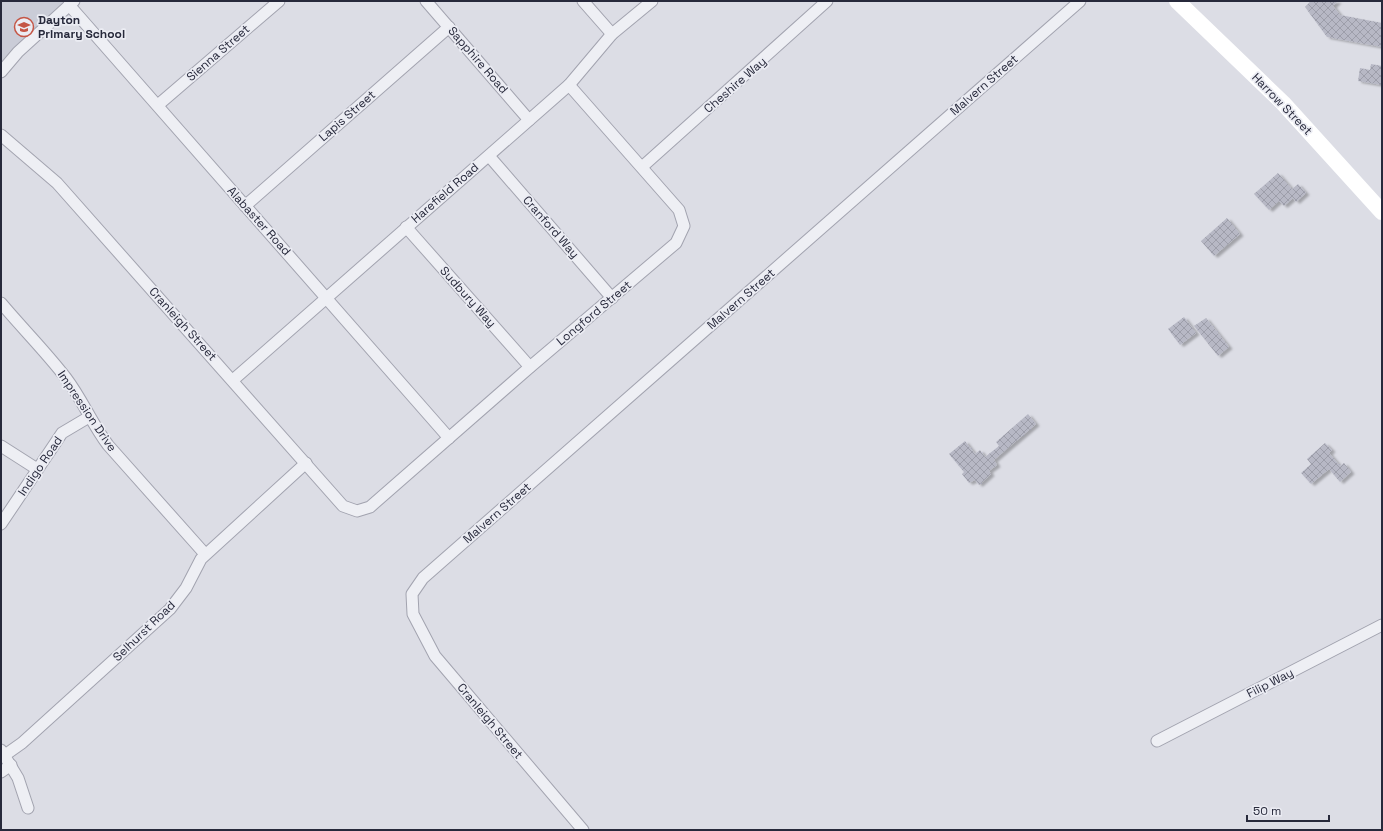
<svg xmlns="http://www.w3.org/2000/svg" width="1383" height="831" font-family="'Space Grotesk',sans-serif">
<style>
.built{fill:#caccd7}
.building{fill:url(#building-cross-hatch);filter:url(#shadow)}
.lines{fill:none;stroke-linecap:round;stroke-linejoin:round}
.street-casing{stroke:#a2a3af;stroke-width:13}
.street{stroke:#eeeff4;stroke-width:11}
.secondary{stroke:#fff;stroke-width:16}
.labels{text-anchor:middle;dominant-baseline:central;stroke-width:3.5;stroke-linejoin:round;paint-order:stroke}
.poi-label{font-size:12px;font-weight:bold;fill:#27293b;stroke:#ebecf3;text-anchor:start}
.street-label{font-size:12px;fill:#27293b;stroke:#ebecf3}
</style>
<defs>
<pattern id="building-cross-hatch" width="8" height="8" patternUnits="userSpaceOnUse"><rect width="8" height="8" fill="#b7b8c5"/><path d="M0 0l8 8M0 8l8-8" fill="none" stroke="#9d9eaa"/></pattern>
<filter id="shadow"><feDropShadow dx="3.5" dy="2" stdDeviation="1" flood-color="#0004"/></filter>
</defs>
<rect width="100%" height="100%" fill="#dcdde5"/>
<path class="built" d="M1,1H76L18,52L1,63Z"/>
<g class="building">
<path d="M1311,1H1338L1333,6L1340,15L1382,23V47L1327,37L1305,7Z"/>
<path d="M1371,64L1382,66V85L1358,81L1360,68L1370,70Z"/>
<path d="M1278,173L1292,189L1298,184L1306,193L1296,202L1293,198L1284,206L1279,201L1269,210L1254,194Z"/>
<path d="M1227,218L1240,234L1214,256L1201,241Z"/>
<path d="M1184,317L1196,333L1180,345L1168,329Z"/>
<path d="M1206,318L1229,347L1218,356L1194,326Z"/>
<path d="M1028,414L1036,424L994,460L997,465L989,471L991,474L979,485L975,480L969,483L962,474L964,472L949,454L965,441L975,454L980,450L985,457L999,446L996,442Z"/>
<path d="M1325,443L1332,450L1329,453L1340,466L1344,463L1351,472L1340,482L1329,469L1311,484L1301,473L1311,464L1307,459Z"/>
</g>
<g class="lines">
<g class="street-casing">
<g id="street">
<path d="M426,1L529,120"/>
<path d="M583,1L612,34"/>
<path d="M69,5L449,438"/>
<path d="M1,72L18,52L74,1"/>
<path d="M158,105L279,1"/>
<path d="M1,135L57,183L343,506L357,511L370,507L530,367L676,243L684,226L679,210L569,85"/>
<path d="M489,156L612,298"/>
<path d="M642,167L827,1"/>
<path d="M245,206L449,27"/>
<path d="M406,227L530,367"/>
<path d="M1,303C22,328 46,352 66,378C82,399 92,424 108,445L205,554"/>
<path d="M233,380L569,85L612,34L652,1"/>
<path d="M1,446L37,469"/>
<path d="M1,524L62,433L89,417"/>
<path d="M1157,741L1382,625"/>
<path d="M1,750L18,778L28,808"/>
<path d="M5,755L22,743L170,609L186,588L201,559L306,463"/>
<path d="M1,772L11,765"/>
<path d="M583,830L435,656L413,614L412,594L423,578L1080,1"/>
</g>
</g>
<use href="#street" class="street"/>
<path class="secondary" d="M1177,1L1283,103L1382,212"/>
</g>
<defs>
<g id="school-ring" transform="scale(1)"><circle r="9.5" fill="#ebecf3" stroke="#c55646" stroke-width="1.5"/><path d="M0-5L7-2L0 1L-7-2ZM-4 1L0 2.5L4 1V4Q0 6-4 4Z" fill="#c55646"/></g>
</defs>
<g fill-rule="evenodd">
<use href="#school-ring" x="24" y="27"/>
</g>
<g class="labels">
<g class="poi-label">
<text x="38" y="20">Dayton<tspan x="38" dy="14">Primary School</tspan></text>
</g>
<g class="street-label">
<text transform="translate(218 53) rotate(-41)">Sienna Street</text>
<text transform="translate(478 60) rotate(49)">Sapphire Road</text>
<text transform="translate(735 85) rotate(-41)">Cheshire Way</text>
<text transform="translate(984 85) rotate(-41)">Malvern Street</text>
<text transform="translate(1282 104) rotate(46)">Harrow Street</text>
<text transform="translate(347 116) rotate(-41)">Lapis Street</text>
<text transform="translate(445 193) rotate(-41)">Harefield Road</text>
<text transform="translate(259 221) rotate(48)">Alabaster Road</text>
<text transform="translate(551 227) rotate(49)">Cranford Way</text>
<text transform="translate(468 297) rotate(48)">Sudbury Way</text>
<text transform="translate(741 299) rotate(-41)">Malvern Street</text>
<text transform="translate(594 313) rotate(-40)">Longford Street</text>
<text transform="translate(183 324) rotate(48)">Cranleigh Street</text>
<text transform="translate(87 411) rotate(56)">Impression Drive</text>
<text transform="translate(40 466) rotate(-56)">Indigo Road</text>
<text transform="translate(497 513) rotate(-41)">Malvern Street</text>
<text transform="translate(144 631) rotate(-44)">Selhurst Road</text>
<text transform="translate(1270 683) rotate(-27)">Filip Way</text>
<text transform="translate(490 721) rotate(50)">Cranleigh Street</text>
</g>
</g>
<rect width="1383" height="831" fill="none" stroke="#27293b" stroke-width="4"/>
<path d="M1247 815v6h82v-6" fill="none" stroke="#27293b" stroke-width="2"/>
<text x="1253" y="815" font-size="12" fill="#27293b" stroke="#ebecf3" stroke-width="3" paint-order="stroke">50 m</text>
</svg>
